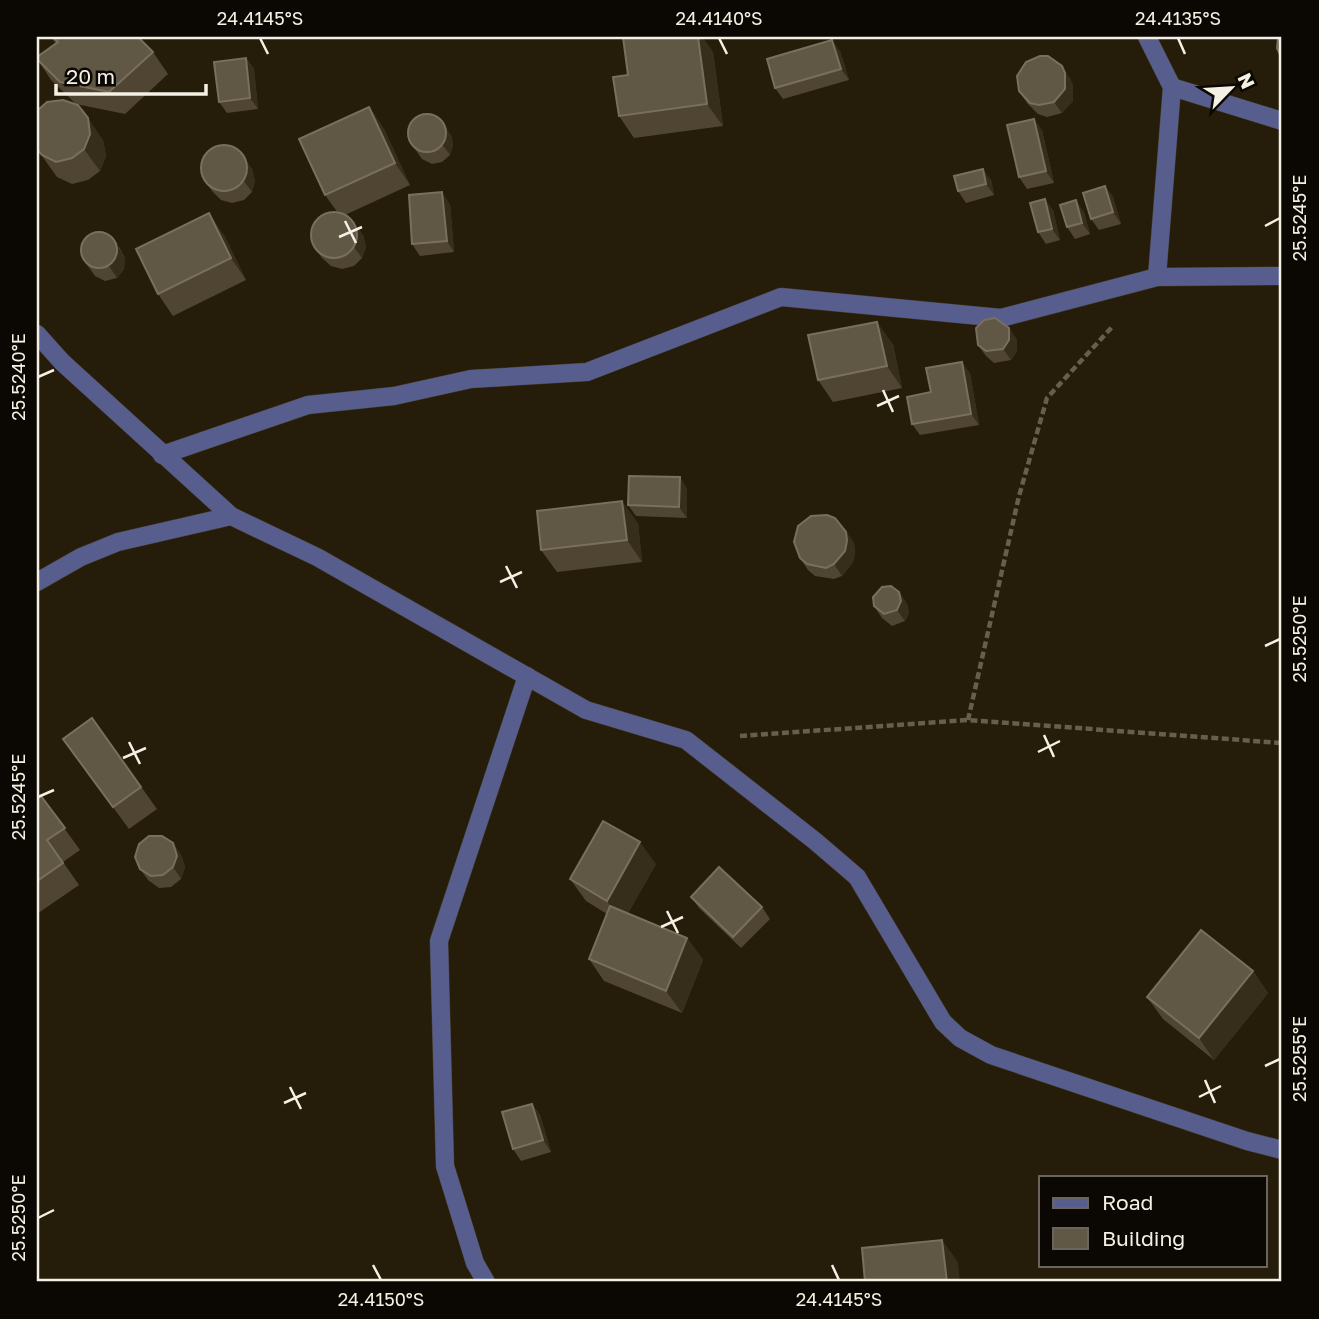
<svg xmlns="http://www.w3.org/2000/svg" width="1319" height="1319" font-family="'Golos Text',sans-serif">
<style>
.lines{fill:none;stroke-linecap:round;stroke-linejoin:round}
.street-casing{stroke:#423a28;stroke-width:19}
.path{stroke:#675f4e;stroke-width:4.5;stroke-dasharray:7 3.5;stroke-linecap:butt}
.street{stroke:#575e8d;stroke-width:18}
.wall{fill:#4f4532}
.shaded-wall{fill:#362d1a}
.building{fill:#605745;stroke:#786f5e;stroke-width:2}
.ticks{fill:none;stroke:#f5f0e4;stroke-width:2.5}
.neatline{fill:none;stroke:#f5f0e4;stroke-width:2.5}
.ticks-label{font-size:18px;text-anchor:middle;fill:#f5f0e4}
</style>
<rect width="100%" height="100%" fill="#251c09"/>
<g class="lines">
<g class="street-casing">
<g id="street">
<path d="M1147,37L1172,87L1157,277"/>
<path d="M1172,87L1282,121"/>
<path d="M37,334L62,362L231,516L317,557L586,710L686,740L815,841L857,877L943,1022L960,1038L991,1055L1247,1141L1282,1150"/>
<path d="M162,455L308,405L394,396L471,379L587,372L781,297L1001,318L1157,277L1282,276"/>
<path d="M37,582L81,557L118,542L231,516"/>
<path d="M486,1282L475,1263L445,1166L439,941L527,676"/>
</g>
</g>
<g class="path">
<path d="M968,720L1019,496L1047,398L1112,327"/>
<path d="M740,736L968,720L1282,743"/>
</g>
<use href="#street" class="street"/>
</g>
<g class="wall">
<path d="M51,37H138L153,52L168,74L125,114L76,104L51,80L37,59L56,44Z"/>
<path d="M623,37H702L713,52L723,126L634,138L619,116L628,75Z"/>
<path d="M840,51L849,80L783,99L775,88Z"/>
<path d="M246,58L254,69L258,109L227,113L219,102Z"/>
<path d="M1069,77L1073,85V101L1062,113L1047,117L1038,114L1027,103L1019,91Z"/>
<path d="M369,107L384,129L410,185L345,215L363,235L366,247L362,258L354,266L342,269L331,266L322,258L314,246L338,213L325,195Z"/>
<path d="M1042,130L1054,183L1027,189L1019,177Z"/>
<path d="M451,135L453,145L450,155L442,162L432,164L422,159L408,139Z"/>
<path d="M103,140L106,156L100,171L88,180L72,184L57,177L37,149Z"/>
<path d="M244,158L252,169L255,181L252,192L244,200L232,203L221,200L212,191L204,180Z"/>
<path d="M991,180L994,195L966,203L958,191Z"/>
<path d="M1105,186L1113,197L1121,224L1099,230L1091,219Z"/>
<path d="M450,204L454,252L420,256L412,244Z"/>
<path d="M1053,210L1060,240L1046,244L1038,232Z"/>
<path d="M1084,212L1090,234L1075,239L1067,227Z"/>
<path d="M224,235L246,280L173,316L158,294Z"/>
<path d="M119,247L125,258L124,269L117,278L105,281L95,276L80,255Z"/>
<path d="M1009,328L1017,340V351L1011,360L994,363L986,356L978,345Z"/>
<path d="M893,344L902,388L833,402L818,380Z"/>
<path d="M970,373L979,425L920,435L912,424Z"/>
<path d="M687,488V518L636,516L628,505Z"/>
<path d="M638,523L642,562L557,572L541,550Z"/>
<path d="M846,532L854,543L855,553L853,562L842,576L834,579L815,576L808,570L800,558Z"/>
<path d="M899,592L907,604L909,613L905,621L892,626L882,618L874,606Z"/>
<path d="M92,718L157,809L129,829L63,739Z"/>
<path d="M41,796L80,850L63,862L79,885L37,914V799Z"/>
<path d="M173,843L181,855L185,867L181,879L171,887L159,888L148,880L140,869Z"/>
<path d="M656,864L628,913L687,938L703,960L682,1013L604,981L589,959L607,914L586,901L570,879Z"/>
<path d="M691,897L762,907L770,919L741,948L699,908Z"/>
<path d="M1253,971L1268,993L1214,1060L1163,1019L1147,997Z"/>
<path d="M532,1104L540,1115L551,1152L521,1161L513,1149Z"/>
</g>
<g class="shaded-wall">
<path d="M698,37H702L713,52L723,126L707,104Z"/>
<path d="M832,40L840,51L849,80L841,69Z"/>
<path d="M246,58L254,69L258,109L250,98Z"/>
<path d="M1062,66L1069,77L1073,85V101L1062,113L1054,102Z"/>
<path d="M369,107L384,129L410,185L395,163Z"/>
<path d="M88,118L103,140L106,156L100,171L84,149Z"/>
<path d="M1034,119L1042,130L1054,183L1046,171Z"/>
<path d="M443,123L451,135L453,145L450,155L442,144Z"/>
<path d="M244,158L252,169L255,181L252,192L244,181Z"/>
<path d="M983,169L991,180L994,195L986,184Z"/>
<path d="M1105,186L1113,197L1121,224L1113,212Z"/>
<path d="M442,192L450,204L454,252L447,241Z"/>
<path d="M1045,199L1053,210L1060,240L1052,229Z"/>
<path d="M1076,200L1084,212L1090,234L1082,223Z"/>
<path d="M209,213L224,235L246,280L231,258Z"/>
<path d="M355,224L363,235L366,247L362,258L354,247Z"/>
<path d="M111,236L125,258L124,269L117,278L109,266Z"/>
<path d="M877,322L893,344L902,388L887,366Z"/>
<path d="M1009,328L1017,340V351L1011,360L1003,349Z"/>
<path d="M962,362L970,373L979,425L971,414Z"/>
<path d="M680,477L687,488V518L679,507Z"/>
<path d="M622,501L638,523L642,562L627,540Z"/>
<path d="M846,532L854,543L855,553L853,562L842,576L834,564Z"/>
<path d="M899,592L907,604L909,613L905,621L897,610Z"/>
<path d="M640,842L656,864L622,923L607,901Z"/>
<path d="M173,843L181,855L185,867L181,879L173,867Z"/>
<path d="M687,938L703,960L682,1013L666,991Z"/>
<path d="M1253,971L1268,993L1214,1060L1199,1038Z"/>
<path d="M532,1104L540,1115L551,1152L543,1140Z"/>
<path d="M942,1240L958,1262L960,1282H947Z"/>
</g>
<g class="building">
<path d="M53,37H138L153,52L109,92L60,82L37,59V57L58,42Z"/>
<path d="M623,37H698L707,104L619,116L613,77L628,75Z"/>
<path d="M1278,37H1282V59L1277,48Z"/>
<path d="M832,40L841,69L775,88L767,59Z"/>
<path d="M1040,56H1048L1062,66L1065,73V89L1054,102L1039,105L1030,103L1019,91L1017,76L1026,62Z"/>
<path d="M246,58L250,98L219,102L214,62Z"/>
<path d="M63,100L78,105L88,118L90,134L84,149L72,158L56,162L42,155L37,149V111L47,102Z"/>
<path d="M369,107L395,163L325,195L299,139Z"/>
<circle cx="427" cy="133" r="19"/>
<path d="M1034,119L1046,171L1019,177L1007,125Z"/>
<circle cx="224" cy="168" r="23"/>
<path d="M983,169L986,184L958,191L954,176Z"/>
<path d="M1105,186L1113,212L1091,219L1083,193Z"/>
<path d="M442,192L447,241L412,244L409,195Z"/>
<path d="M1045,199L1052,229L1038,232L1030,203Z"/>
<path d="M1076,200L1082,223L1067,227L1060,205Z"/>
<circle cx="334" cy="235" r="23"/>
<path d="M209,213L231,258L158,294L136,249Z"/>
<circle cx="99" cy="250" r="18"/>
<path d="M995,318L1009,328V340L1003,349L986,351L978,345L976,328L984,320Z"/>
<path d="M877,322L887,366L818,380L808,335Z"/>
<path d="M962,362L971,414L912,424L907,397L931,392L926,368Z"/>
<path d="M629,476L680,477L679,507L628,505Z"/>
<path d="M622,501L627,540L541,550L537,511Z"/>
<path d="M827,515L835,518L846,532L847,541L845,551L834,564L826,568L807,564L800,558L794,542L798,526L811,516Z"/>
<path d="M891,586L899,592L901,601L897,610L884,614L874,606L873,597L882,587Z"/>
<path d="M92,718L141,787L113,807L63,739Z"/>
<path d="M41,796L65,828L47,840L63,863L37,881V799Z"/>
<path d="M603,821L640,842L607,901L570,879Z"/>
<path d="M149,836H162L173,843L177,856L173,867L163,875L151,876L140,869L135,857L139,844Z"/>
<path d="M719,867L762,907L733,937L691,897Z"/>
<path d="M610,906L687,938L666,991L589,959Z"/>
<path d="M1201,930L1253,971L1199,1038L1147,997Z"/>
<path d="M532,1104L543,1140L513,1149L502,1112Z"/>
<path d="M942,1240L947,1282H865L862,1248Z"/>
</g>
<path class="ticks" d="M260,38L268,54M719,38L727,54M1178,38L1185,54M345,221L356,243M1265,226L1280,218M339,237L362,227M38,377L54,370M883,390L893,412M877,406L899,396M506,566L517,588M500,582L522,572M1265,646L1280,639M1044,735L1054,757M129,742L140,764M1038,752L1060,741M123,758L146,748M38,797L54,790M667,911L678,933M661,927L683,917M1265,1066L1280,1059M1205,1080L1215,1103M290,1087L301,1109M1199,1097L1221,1086M284,1103L306,1093M38,1218L54,1210M373,1265L381,1280M832,1265L839,1280"/>
<rect width="1319" height="1319" fill="none" stroke="#0b0702" stroke-width="77"/>
<rect x="1039" y="1176" width="228" height="91" fill="#0b0702" stroke="#69645c" stroke-width="2"/>
<rect x="1053" y="1198" width="35" height="10" fill="#575e8d" stroke="#69645c" stroke-width="2"/>
<text x="1102" y="1210" font-size="21" fill="#f5f0e4">Road</text>
<rect x="1053" y="1228" width="35" height="21" fill="#605745" stroke="#69645c" stroke-width="2"/>
<text x="1102" y="1246" font-size="21" fill="#f5f0e4">Building</text>
<g transform="translate(1231 88) rotate(65)" stroke="#0b0702" stroke-width="5" paint-order="stroke">
<path d="M0-5L12 26L0 18L-12 26Z" fill="#f5f0e4"/>
<text y="-10" font-size="19" font-weight="bold" text-anchor="middle" fill="#f5f0e4">N</text>
</g>
<path d="M56 84v10h150v-10" fill="none" stroke="#f5f0e4" stroke-width="3.5"/>
<text x="66" y="84" font-size="21" fill="#f5f0e4" stroke="#0b0702" stroke-width="5" paint-order="stroke">20 m</text>
<rect x="38" y="38" width="1242" height="1242" class="neatline"/>
<g class="ticks-label">
<text x="260" y="25">24.4145°S</text>
<text x="719" y="25">24.4140°S</text>
<text x="1178" y="25">24.4135°S</text>
<text transform="translate(1300 218) rotate(-90)" y="6">25.5245°E</text>
<text transform="translate(19 377) rotate(-90)" y="6">25.5240°E</text>
<text transform="translate(1300 639) rotate(-90)" y="6">25.5250°E</text>
<text transform="translate(19 797) rotate(-90)" y="6">25.5245°E</text>
<text transform="translate(1300 1059) rotate(-90)" y="6">25.5255°E</text>
<text transform="translate(19 1218) rotate(-90)" y="6">25.5250°E</text>
<text x="381" y="1306">24.4150°S</text>
<text x="839" y="1306">24.4145°S</text>
</g>
</svg>
